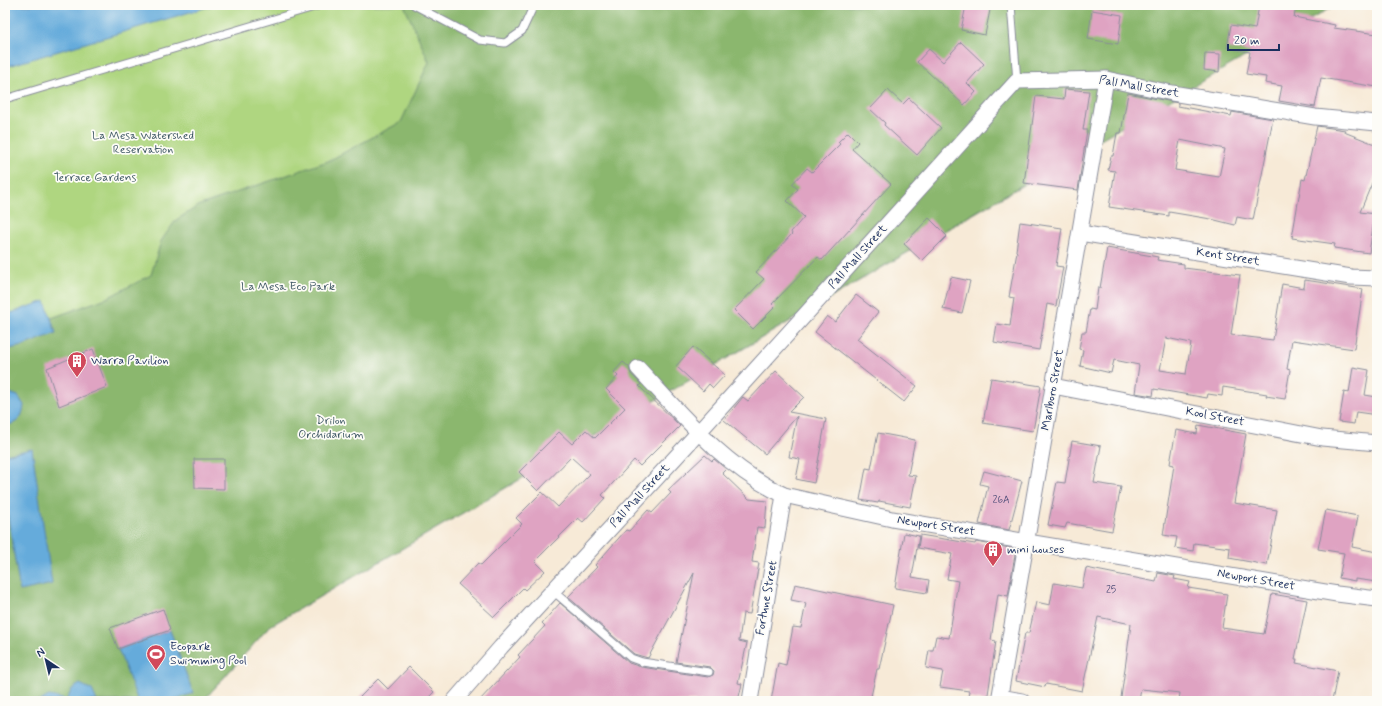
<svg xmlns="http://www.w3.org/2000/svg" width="1382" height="706" font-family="Mynerve,sans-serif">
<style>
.green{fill:#afd680;stroke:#65826f}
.forest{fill:#8bb76e;stroke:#537366}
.water{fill:#65abdb;stroke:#406d9c}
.building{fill:#dfa3c2;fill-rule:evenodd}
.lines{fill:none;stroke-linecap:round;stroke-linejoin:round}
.service-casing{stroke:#898c9a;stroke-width:9}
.minor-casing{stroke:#898c9a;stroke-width:17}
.service{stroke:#fff;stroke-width:7}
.minor{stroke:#fff;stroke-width:15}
.labels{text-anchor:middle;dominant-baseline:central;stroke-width:3.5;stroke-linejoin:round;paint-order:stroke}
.number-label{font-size:10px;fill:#4c4c77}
.street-label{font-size:12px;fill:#1b2f5e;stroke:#fdfcf7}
.park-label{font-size:12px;fill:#405966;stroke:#fdfcf7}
.poi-label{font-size:12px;fill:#1b2f5e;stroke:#fdfcf7;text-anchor:start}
</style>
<rect width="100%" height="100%" fill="#fdfcf7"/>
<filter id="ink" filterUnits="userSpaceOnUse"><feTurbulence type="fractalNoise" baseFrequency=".025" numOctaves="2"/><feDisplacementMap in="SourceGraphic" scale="8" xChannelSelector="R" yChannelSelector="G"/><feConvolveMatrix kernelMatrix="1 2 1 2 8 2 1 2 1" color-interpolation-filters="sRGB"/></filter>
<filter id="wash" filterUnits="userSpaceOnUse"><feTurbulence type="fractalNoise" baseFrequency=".012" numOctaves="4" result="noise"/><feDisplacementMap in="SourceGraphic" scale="16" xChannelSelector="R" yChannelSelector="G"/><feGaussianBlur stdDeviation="0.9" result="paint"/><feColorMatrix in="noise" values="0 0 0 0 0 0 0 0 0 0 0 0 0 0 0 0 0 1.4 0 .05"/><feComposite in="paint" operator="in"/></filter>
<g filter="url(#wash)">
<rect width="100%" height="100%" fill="#f7ead7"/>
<path class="green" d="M5,5H1015L1047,171L270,626L203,701H5Z"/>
<path class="forest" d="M404,5H1336L1092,144L270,626L203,701H5V667L7,660L5,650V335L109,297L151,275L161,241L176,220L200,205L328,161L401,122L429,62Z"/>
<g class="water">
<path d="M5,5H214L5,67Z"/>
<path d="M45,301L56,333L22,346L5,350V315Z"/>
<path d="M7,392L18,396L24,405C23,417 17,425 5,425V393Z"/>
<path d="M32,449L52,584L20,591L5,499V455Z"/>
<path d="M170,630L193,693L172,701H138L118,649Z"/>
<path d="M80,684L92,690L97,701H40L49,696L67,700L72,689Z"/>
</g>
<g id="blocks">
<g class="building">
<path d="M966,5H991L985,35L961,30Z"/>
<path d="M1259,5H1282L1296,8L1294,17L1335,25L1334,28L1377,34V87L1321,78L1315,107L1279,101L1282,86L1265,83L1266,77L1246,74L1250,52L1227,48L1231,25L1255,29Z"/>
<path d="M1092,10L1122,15L1118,44L1088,39Z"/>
<path d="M961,42L984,64L967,83L976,92L964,105L917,62L929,49L943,62Z"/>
<path d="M1205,53L1220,54L1219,72L1204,70Z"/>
<path d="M1065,89L1089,91L1083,130H1087L1078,190L1024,183L1036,96L1064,99Z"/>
<path d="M888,90L903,104L909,98L941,128L917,155L884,125L885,123L870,109Z"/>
<path d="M1128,93L1178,103V106L1231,116L1232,112L1273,119L1253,220L1237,217L1235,225L1211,219L1169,212V216L1109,207L1115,171L1108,170L1111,156H1113L1117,133H1121ZM1180,140L1225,149L1219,177L1175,170Z"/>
<path d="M1317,126L1345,130L1344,132L1377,145V171L1360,212L1375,214L1369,253L1334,248L1335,244L1292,238L1302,179L1305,180Z"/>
<path d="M848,132L858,142L852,149L891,184L822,260L818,257L772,304L775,307L753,329L734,310L764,279L756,272L792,234L791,232L804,217L787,201L798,189L792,184L807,168L812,172L840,144L838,142Z"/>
<path d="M929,218L947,236L922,261L904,244Z"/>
<path d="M1020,222L1062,228L1056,266L1063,267L1056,306L1047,304L1039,350L994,342L997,324L1010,326L1014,298L1009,297L1017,252L1016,251Z"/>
<path d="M1107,248L1158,257L1157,260L1184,264V268L1240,275L1231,335L1273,340L1282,284L1304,288L1305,280L1363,289L1354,349L1292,340L1287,369L1290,370L1285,399L1266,396L1267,394L1223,387L1222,396L1208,394L1207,398L1154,389L1153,396L1135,393L1139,365L1114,360L1111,373L1080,366L1083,350L1079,349L1082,332H1086L1090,309L1095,310L1098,288H1100ZM1166,338L1191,343L1186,374L1160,370Z"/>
<path d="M951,277L970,281L962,313L943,309Z"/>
<path d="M856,295L878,312L857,339L917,386L904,402L815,332L827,316L835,322Z"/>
<path d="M693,347L725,375L713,388L709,384L703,391L676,366Z"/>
<path d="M93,349L107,387L59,406L47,368Z"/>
<path d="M623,362L629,367L631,374L641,384L639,386L680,426L640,466L634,460L602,495L605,498L583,522L578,518L535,561L545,571L525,590L523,588L494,617L458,584L478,563L481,565L522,524L516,518L542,492L558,507L590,474L571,457L538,491L519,472L559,432L572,444L586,430L595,438L625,408L606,389L618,376L614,372Z"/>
<path d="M1353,367L1369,370L1365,395L1377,397V415L1356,412L1354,424L1339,422L1344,392L1349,393Z"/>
<path d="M776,371L804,397L789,412L826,419L814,483L796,479L800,459L789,457L797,416L765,454L724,420L743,397L748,401Z"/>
<path d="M991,378L1041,386L1033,431L983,423Z"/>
<path d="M1198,425L1246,434L1234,503L1277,510L1267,565L1229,558L1230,548L1194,543L1193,551L1175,548L1177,537L1163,535L1174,465L1170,464L1176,430L1197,434Z"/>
<path d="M878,433L915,440L908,475L916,476L910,507L879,501L878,503L860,500L866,468L871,469Z"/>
<path d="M1072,441L1101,446L1094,483L1121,487L1112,531L1067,523L1065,528L1048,525L1057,482L1065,483Z"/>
<path d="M705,455L712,461L714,459L726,469L722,473L749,499L767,501L765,528L757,527L752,562L759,563L750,614L743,613L739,641L747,643L738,683L742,684L738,701H479L520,657L518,655L545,626L542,623L560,603L629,663L641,667L708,677L713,675L714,671L710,667L676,662L694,573L648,658L634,654L568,597L597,567L595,565L626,530L629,531L648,510L652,513L671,493L668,490Z"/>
<path d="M194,459H224V489L195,488Z"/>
<path d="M984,471L1022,481L1009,530L979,524L988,486L980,484Z"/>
<path d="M1326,510L1358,516L1352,547L1377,552V582L1355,579V581L1339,578L1344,553L1318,549Z"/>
<path d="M904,533L919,536L912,577L929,580L927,593L895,588Z"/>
<path d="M920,535L975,544L976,542L1016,549L1008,596L998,594L991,640L996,641L987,701L968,698L969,691L940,687L943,671L926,668L929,650H933L936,636L949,638L958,581L947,579L952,554L918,548Z"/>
<path d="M1086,568L1156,582L1158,573L1175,576L1174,579L1190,582L1188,588L1227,594L1222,628L1264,634L1272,594L1307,600L1295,659H1297L1296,663L1338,671L1332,701H1188L1179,700L1180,693L1141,689L1139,701L1121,698L1131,624L1098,617L1082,691L1046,684L1045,687L1016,681L1025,633H1029L1036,602L1050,605L1054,583L1082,588Z"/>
<path d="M795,584L893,605L879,669H877L870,701H771L778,663L786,665L793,627L801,628L806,603L791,600Z"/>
<path d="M163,609L170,630L118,649L110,628Z"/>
<path d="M409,667L434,692L425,701H356L378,679L388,689Z"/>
</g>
</g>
</g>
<g filter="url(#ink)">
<use href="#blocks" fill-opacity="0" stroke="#898c9a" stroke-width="1"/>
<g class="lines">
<g class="service-casing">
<g id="service">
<path d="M414,5L480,40L505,43L522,31L534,5"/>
<path d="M1011,5L1017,81"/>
<path d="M5,99L321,5"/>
<path d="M553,591L631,658L642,662L709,672"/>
</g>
</g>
<g class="minor-casing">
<g id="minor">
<path d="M1080,233L1351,277L1377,278"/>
<path d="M638,368C682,415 725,468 784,495L892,519L1337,594L1377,599"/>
<path d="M1053,386L1322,438L1377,443"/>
<path d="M1000,697L1022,701"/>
<path d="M454,701L501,647L698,433L1017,81L1106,79L1172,93L1315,117L1377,123"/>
<path d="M750,701L784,495"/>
<path d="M999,701L1106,79"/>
</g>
</g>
<use href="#service" class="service"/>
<use href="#minor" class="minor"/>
</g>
</g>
<defs>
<g id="building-pin" transform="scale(1)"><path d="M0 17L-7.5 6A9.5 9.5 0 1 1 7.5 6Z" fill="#d1495b" stroke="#fdfcf7"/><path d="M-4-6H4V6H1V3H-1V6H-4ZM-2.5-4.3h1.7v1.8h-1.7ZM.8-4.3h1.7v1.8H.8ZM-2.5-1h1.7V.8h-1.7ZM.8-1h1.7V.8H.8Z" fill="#fff"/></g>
<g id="stadium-pin" transform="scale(1)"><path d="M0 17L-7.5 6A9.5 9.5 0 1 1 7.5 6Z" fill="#d1495b" stroke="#fdfcf7"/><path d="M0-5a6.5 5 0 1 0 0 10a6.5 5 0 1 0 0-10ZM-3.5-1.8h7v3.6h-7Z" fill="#fff"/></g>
</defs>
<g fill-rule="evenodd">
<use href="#building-pin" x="77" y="361"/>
<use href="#building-pin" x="993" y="550"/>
<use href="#stadium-pin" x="156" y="654"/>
</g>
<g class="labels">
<g class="number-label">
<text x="1001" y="500">26A</text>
<text x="1111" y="590">25</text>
</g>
<g class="street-label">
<text transform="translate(1139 87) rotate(10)">Pall Mall Street</text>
<text transform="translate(858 257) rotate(-48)">Pall Mall Street</text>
<text transform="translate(1228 257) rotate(9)">Kent Street</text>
<text transform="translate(1053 390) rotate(-80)">Marlboro Street</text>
<text transform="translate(1215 417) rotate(11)">Kool Street</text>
<text transform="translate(640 496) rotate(-47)">Pall Mall Street</text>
<text transform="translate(936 526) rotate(9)">Newport Street</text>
<text transform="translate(1256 580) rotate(10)">Newport Street</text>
<text transform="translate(767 598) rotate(-80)">Fortune Street</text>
</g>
<g class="park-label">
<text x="143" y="136">La Mesa Watershed<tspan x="143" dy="14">Reservation</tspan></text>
<text x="95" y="178">Terrace Gardens</text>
<text x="288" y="287">La Mesa Eco Park</text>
<text x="331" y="421">Drilon<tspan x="331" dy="14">Orchidarium</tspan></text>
</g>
<g class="poi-label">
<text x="91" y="361">Warra Pavilion</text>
<text x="1007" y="550">mini houses</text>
<text x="170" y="647">Ecopark<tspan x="170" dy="14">Swimming Pool</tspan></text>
</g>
</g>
<rect width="1382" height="706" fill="none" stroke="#fdfcf7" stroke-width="20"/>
<g transform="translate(46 660) rotate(325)" stroke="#fdfcf7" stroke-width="3" paint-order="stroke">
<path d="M0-3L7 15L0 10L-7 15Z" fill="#1b2f5e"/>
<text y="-6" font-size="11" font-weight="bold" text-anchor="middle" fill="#1b2f5e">N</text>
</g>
<path d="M1228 44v6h51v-6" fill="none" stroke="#1b2f5e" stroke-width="2"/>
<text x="1234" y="44" font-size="12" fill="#1b2f5e" stroke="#fdfcf7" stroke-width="3" paint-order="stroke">20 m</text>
</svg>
